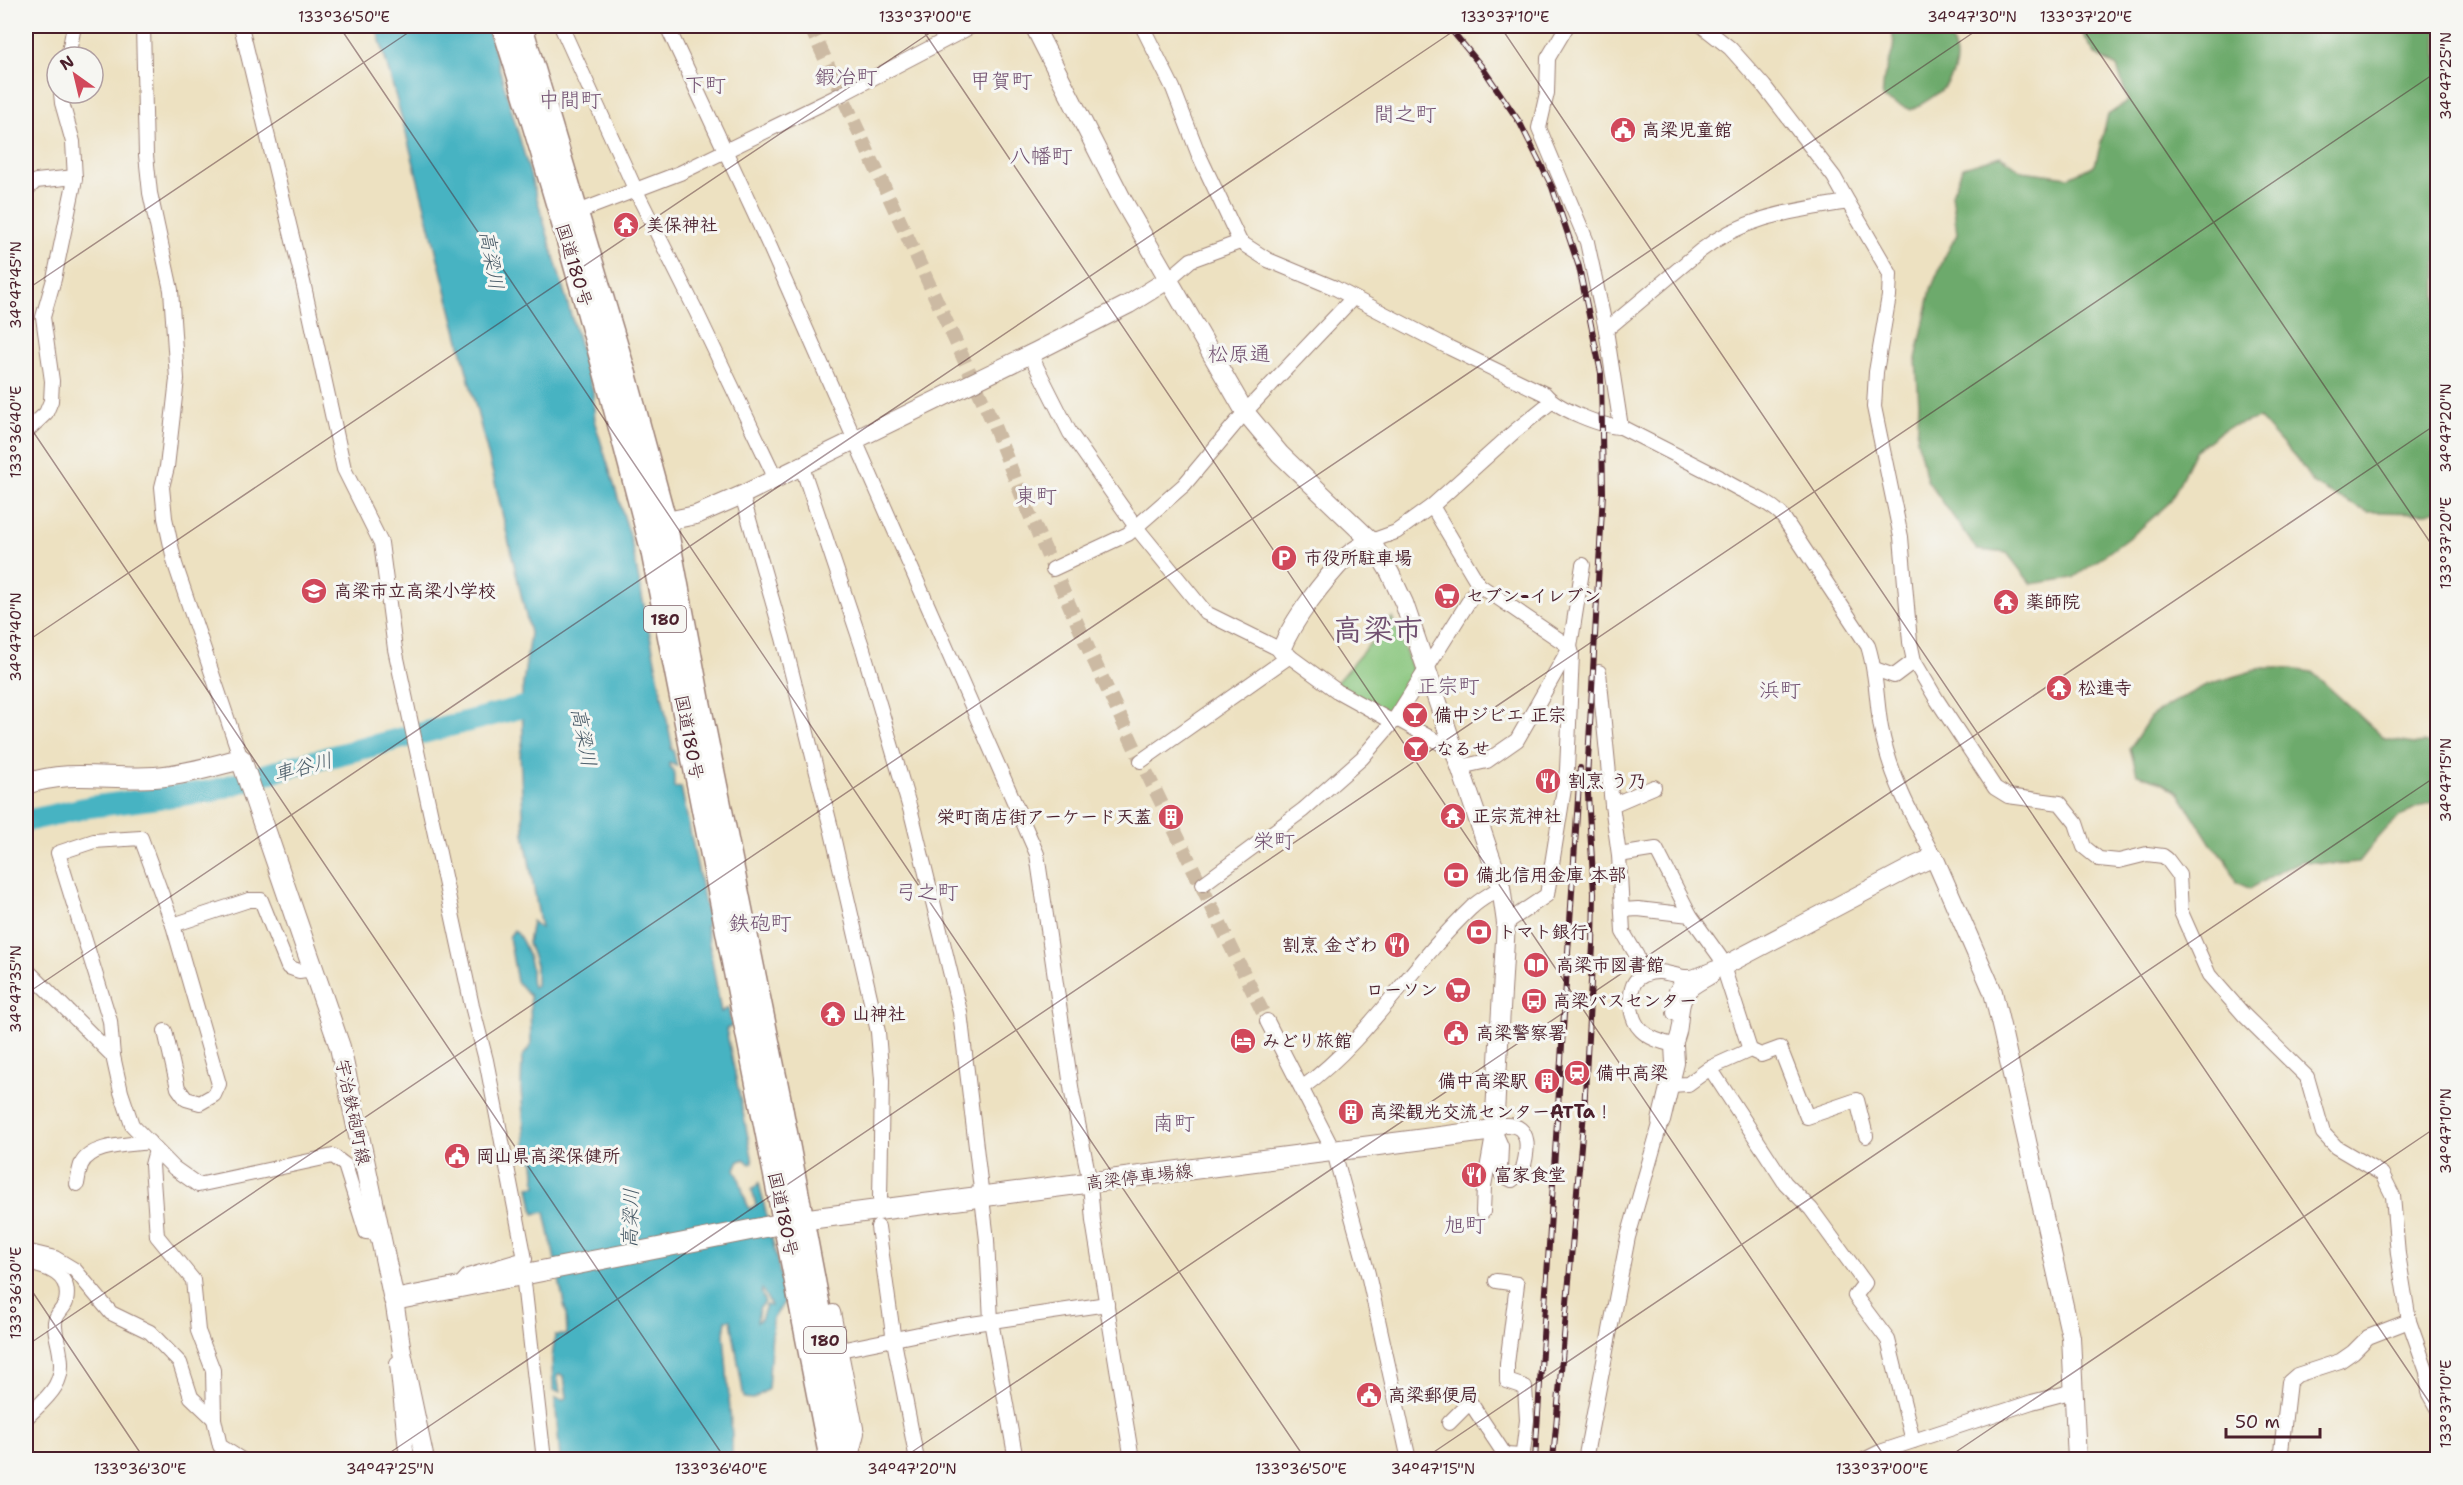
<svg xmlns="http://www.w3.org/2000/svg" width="2463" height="1485" font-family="'Shantell Sans','Klee One',sans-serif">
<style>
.green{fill:#87c57c;stroke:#687254;stroke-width:1.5}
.forest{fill:#6daa6c;stroke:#5c644c;stroke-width:1.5}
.water{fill:#46b3c2;stroke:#486976;stroke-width:1.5;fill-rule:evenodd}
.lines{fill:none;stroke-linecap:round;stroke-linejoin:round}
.river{stroke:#46b3c2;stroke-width:22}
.minor-tunnel{stroke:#ccbaa3;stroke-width:14;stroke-dasharray:14 7;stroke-linecap:butt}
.minor-casing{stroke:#9c8076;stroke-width:16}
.tertiary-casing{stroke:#9c8076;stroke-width:20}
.secondary-casing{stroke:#9c8076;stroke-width:22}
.trunk-casing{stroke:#9c8076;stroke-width:25}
.minor{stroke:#fff;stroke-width:14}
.tertiary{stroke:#fff;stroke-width:18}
.secondary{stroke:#fff;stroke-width:20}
.trunk{stroke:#fff;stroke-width:22}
.rail-casing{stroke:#4a1f2b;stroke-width:6}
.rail{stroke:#f6f6f2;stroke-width:4;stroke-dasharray:11;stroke-linecap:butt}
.ticks{fill:none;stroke:#4a1f2b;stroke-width:1.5;stroke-opacity:0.45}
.labels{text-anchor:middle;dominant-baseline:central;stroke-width:6;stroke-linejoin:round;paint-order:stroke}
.shield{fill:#f6f6f2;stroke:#7e6067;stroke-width:1.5}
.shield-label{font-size:16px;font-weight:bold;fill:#4a1f2b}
.poi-label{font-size:18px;font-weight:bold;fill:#4a1f2b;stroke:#f6f6f2;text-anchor:start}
.street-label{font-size:18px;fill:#4a1f2b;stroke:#f6f6f2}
.water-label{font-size:20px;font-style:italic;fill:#485a67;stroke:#f6f6f2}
.quarter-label{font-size:21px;fill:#715070;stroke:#f6f6f2}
.town-label{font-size:30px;font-weight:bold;fill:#715070;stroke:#f6f6f2}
.neatline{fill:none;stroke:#4a1f2b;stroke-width:2}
.ticks-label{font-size:15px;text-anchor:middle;fill:#4a1f2b}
</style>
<rect width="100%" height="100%" fill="#f6f6f2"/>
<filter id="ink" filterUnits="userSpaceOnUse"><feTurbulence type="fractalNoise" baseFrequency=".0167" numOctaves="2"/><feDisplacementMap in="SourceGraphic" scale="12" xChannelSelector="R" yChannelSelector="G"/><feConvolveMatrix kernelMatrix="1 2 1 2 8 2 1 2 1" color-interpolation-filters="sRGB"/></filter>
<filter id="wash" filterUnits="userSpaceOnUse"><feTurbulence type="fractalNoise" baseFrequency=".008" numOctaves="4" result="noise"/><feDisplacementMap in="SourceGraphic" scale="24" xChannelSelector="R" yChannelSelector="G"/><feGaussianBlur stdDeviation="1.35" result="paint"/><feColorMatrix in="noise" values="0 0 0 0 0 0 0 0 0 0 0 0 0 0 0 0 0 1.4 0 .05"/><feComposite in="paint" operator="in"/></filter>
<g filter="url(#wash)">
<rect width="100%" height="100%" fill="#ede1c1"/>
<path class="green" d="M1392,618L1415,675L1393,713L1386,715L1335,684Z"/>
<g class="forest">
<path d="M1888,26H1950C1948,38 1956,47 1956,58C1956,86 1931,99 1911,110L1882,98C1883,91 1883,84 1884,78C1888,60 1901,43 1888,26Z"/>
<path d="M2014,26H2437V510L2427,513L2368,512L2339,498L2314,484L2299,462L2259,418L2226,428L2195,451L2170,502L2139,530L2093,564L2073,578L2031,584L2007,553L1977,550L1927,480L1917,440L1919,404L1916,359L1931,289L1944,258L1957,234L1952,194L1963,167L2001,156L2022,171L2069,177L2095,165L2108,115L2128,101L2117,67L2096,55L2080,30L2038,29Z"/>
<path d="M2262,668H2281L2312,672L2385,739L2414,744L2437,742V801C2398,809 2383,832 2359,862L2335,864L2302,861L2280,871L2250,889L2236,882L2226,859L2211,844L2179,793L2162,782L2137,774L2130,748L2150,717L2166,706L2206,685Z"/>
</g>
<path class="water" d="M376,26H487L593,391L595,423L630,536L672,745L671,749L673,750L677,766L669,763V766L674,771V788L681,787L708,919L706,926L721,1012L728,1008L732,1026L726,1029L753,1162L750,1164L744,1159L738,1162L735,1169C743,1183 742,1198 750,1209L756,1205L752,1190L759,1183L786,1299L773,1319L768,1389L753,1399L744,1398L731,1320H726L724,1334L732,1436V1459H560L555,1398L563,1400L567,1397L564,1377L560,1374L557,1376L560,1392L553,1391L552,1359L555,1335H567L566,1313L545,1212L534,1214L529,1187L536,1186L534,1162L526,1154L521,1089L522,1057L531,1046L530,996L517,982L509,937L514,930C523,938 529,956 531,967C532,975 530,981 533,987L536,985V965L528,943L532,921L541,928L524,833L520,755L523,739L522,692L530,633L493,474L407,137ZM762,1289L771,1306L766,1305L761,1319L757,1322L759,1309L765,1302L761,1293Z"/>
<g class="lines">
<path class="river" d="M26,821L89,807L212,791L290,767L551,700"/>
</g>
</g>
<g filter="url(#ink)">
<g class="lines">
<path class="minor-tunnel" d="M810,26L990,416L1025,504L1089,650L1141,761L1267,1021"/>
<g class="minor-casing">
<g id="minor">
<path d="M143,26L146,155L150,193L171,290L177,379L167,467L162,487L165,518L175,564L241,759"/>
<path d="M241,26L303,282L344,469L381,543L395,649L472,1006L486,1060L525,1259L468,1276L458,1287"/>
<path d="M561,26L636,191L696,311L775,477"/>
<path d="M667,26L770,247L1037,854L1072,1093L1090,1183L1093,1221L1132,1460"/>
<path d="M1142,26L1173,88L1198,153L1240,242L1268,260L1335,288L1450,348L1545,394C1556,408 1602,427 1621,427L1719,477C1739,492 1763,497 1781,514L1868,646C1877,674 1876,700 1881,728C1890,776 1912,816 1934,857"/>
<path d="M1567,26L1548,58L1547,93L1539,128L1587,242L1606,330L1621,427"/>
<path d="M68,57L74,26"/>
<path d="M26,190L36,181L75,177"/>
<path d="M1848,202L1890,274L1889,296L1876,372L1874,407L1901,537L1910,642L1914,661"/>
<path d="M570,215L680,173L842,94L972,26"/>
<path d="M1169,279L1191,260L1240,242"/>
<path d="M1606,330L1700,251C1745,216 1793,211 1848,202L1834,177L1764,86L1730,48L1702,26"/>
<path d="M1030,354L1070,433L1136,527L1206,613L1281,650L1337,691L1393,722"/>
<path d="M26,432L46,413L51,401L52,381L43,317L54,279L75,179L73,142L62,103L61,93"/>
<path d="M801,464L863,649L911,812L960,1012L987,1240L991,1321L1016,1460"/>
<path d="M742,495L783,638L832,832L878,1032L882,1080L880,1199"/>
<path d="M1432,506L1479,585L1570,647L1572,654L1567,770L1547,895L1506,923"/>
<path d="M1371,541L1396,532L1432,506L1515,431L1551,402"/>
<path d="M1053,569L1128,534L1184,485L1245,412L1353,298"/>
<path d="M1875,669L1894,676L1914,661L1937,700L1995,788L2008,796L2060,803L2076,823L2084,847L2099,859L2119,861L2147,854L2163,856L2167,859L2179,875L2181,912L2209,975L2244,1015L2307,1077L2323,1133L2336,1147L2382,1174L2393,1196L2398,1254L2409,1321L2427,1372L2429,1392L2438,1408"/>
<path d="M1599,672L1612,805"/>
<path d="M1395,718L1454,751"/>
<path d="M1141,761L1290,656"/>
<path d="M1460,767L1487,761L1517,740L1570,647L1583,565"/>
<path d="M1619,855L1656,849L1690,915L1720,957L1750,1050"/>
<path d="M1203,884L1303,810L1362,758L1393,722L1479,585"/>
<path d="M1623,910L1638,909L1690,915"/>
<path d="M173,925L249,900H261L288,967L299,971L314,969"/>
<path d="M1637,956L1623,932L1619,855L1612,805L1654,787"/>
<path d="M26,969L113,1056"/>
<path d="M1674,1013L1676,991L1685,977"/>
<path d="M1267,1021L1334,1152L1368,1274L1409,1460"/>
<path d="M165,1031L178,1088L186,1099L200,1103L214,1095L219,1084L173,925L141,838L94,841L58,853L110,1021L113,1056L121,1092L132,1125L174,1168L198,1185L333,1156L345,1165L366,1232L379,1233"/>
<path d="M1674,1045C1646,1039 1629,1028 1631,997C1631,987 1634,979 1644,975C1660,968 1670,975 1684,977C1698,979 1711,967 1724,966"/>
<path d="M1674,1045C1685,1028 1676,1004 1691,989C1697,984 1705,980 1712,976"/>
<path d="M1670,1085L1688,1084L1710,1068"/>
<path d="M1302,1088C1369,1039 1411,965 1471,908C1479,900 1491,894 1501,887"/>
<path d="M1505,1125C1533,1124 1528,1152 1522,1172L1512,1180L1502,1175L1500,1170L1501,1146L1494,1130Z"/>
<path d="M1866,1136L1857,1100L1807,1117L1780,1048L1761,1055L1750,1050L1710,1068L1785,1183L1811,1209L1865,1283L1855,1296L1888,1340L1913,1441"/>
<path d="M156,1150L152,1165L157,1236L193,1280L198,1331L213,1370L214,1419L220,1446L242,1460"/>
<path d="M77,1184C78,1178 79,1171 81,1165C90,1144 129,1145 149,1142"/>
<path d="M1483,1212L1484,1186L1494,1130"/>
<path d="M878,1227L894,1341L917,1460"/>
<path d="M26,1251L55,1258L75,1270L111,1313L150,1332L180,1363L191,1397L214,1419"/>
<path d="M26,1263C46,1267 72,1273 66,1302C64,1309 56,1313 55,1322C54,1331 59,1344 60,1354C66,1385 46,1398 26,1418"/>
<path d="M523,1274L544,1460"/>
<path d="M1496,1281L1517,1284L1507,1364V1381L1525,1387L1527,1420L1522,1460"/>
<path d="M833,1312L857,1433L851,1457"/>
<path d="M840,1350L958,1326L1107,1304"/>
<path d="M397,1363L407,1460"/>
<path d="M1449,1423L1470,1402L1505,1455L1523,1456"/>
<path d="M1585,1460L1628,1237L1661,1121"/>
<path d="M1864,1460L1880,1452L2032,1402L2074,1391"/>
<path d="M2280,1460L2289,1382L2297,1375L2340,1361L2353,1352L2368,1337L2409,1321"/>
</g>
</g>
<g class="tertiary-casing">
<g id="tertiary">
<path d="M1034,26L1122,199L1245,412L1280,454L1371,541L1390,573L1404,603L1501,887L1506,923L1494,1130"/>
<path d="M652,524L696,515L742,495L1037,351L1129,304L1169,279"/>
<path d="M1281,650C1293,619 1324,580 1347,556C1354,550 1363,545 1371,541"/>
<path d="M1724,966L1910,868L1934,857L1993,992L2002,1030L2071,1337L2077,1460"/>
<path d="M1661,1121L1675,1063L1674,1045"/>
<path d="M394,1300L402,1352L425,1460"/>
</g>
</g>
<g class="secondary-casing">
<path id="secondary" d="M26,784C70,769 109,780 155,777C184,775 213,766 241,759L340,1047L394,1300L801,1220L1494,1130"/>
</g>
<g class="trunk-casing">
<g id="trunk">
<path d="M503,26C558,199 607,374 652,550L831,1460"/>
<path d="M521,26L625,374L665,521L699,702L779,1096L848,1460"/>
</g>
</g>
<use href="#minor" class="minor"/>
<use href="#tertiary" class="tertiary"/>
<use href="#secondary" class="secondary"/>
<use href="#trunk" class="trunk"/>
<g class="rail-casing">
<g id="rail">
<path d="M1448,26L1482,67L1520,123L1552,187L1579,267L1601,373L1603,492L1587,778L1594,893L1593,945L1584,1112L1553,1460"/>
<path d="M1535,1460L1580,768"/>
</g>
</g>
<use href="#rail" class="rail"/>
</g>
</g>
<path class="ticks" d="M339,26L1306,1460M920,26L1887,1460M1500,26L2438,1415M2081,26L2438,554M26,290L418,26M26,421L726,1460M26,642L940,26M26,994L1461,26M26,1282L145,1460M26,1346L1983,26M379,1460L2438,71M900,1460L2438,423M1422,1460L2438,775M1944,1460L2438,1126"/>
<defs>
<g id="civic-disc" transform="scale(1.35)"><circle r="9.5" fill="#d1495b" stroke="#f6f6f2"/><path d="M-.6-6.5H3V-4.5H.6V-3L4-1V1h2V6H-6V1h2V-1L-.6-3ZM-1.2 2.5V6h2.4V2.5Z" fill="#fff"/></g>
<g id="temple-disc" transform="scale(1.35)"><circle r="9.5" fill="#d1495b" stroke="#f6f6f2"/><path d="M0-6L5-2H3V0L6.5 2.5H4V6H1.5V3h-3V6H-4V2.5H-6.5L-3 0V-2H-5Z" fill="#fff"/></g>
<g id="parking-disc" transform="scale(1.35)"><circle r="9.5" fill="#d1495b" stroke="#f6f6f2"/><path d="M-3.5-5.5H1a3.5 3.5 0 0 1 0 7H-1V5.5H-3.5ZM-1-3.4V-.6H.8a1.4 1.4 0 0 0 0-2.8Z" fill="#fff"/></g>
<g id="school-disc" transform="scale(1.35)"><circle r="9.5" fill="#d1495b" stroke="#f6f6f2"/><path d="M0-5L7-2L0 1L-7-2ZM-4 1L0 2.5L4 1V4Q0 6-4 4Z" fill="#fff"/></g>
<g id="supermarket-disc" transform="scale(1.35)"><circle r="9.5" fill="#d1495b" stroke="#f6f6f2"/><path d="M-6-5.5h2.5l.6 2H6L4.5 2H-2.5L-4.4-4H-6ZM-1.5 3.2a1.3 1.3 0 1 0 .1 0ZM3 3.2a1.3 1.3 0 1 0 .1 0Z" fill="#fff"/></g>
<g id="bar-disc" transform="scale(1.35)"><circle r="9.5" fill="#d1495b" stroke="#f6f6f2"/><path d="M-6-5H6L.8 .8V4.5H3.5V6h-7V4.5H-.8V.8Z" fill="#fff"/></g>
<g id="restaurant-disc" transform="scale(1.35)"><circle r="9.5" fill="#d1495b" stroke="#f6f6f2"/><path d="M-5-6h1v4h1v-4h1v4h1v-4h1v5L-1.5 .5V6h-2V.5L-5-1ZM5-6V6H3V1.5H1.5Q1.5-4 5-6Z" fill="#fff"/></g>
<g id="building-disc" transform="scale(1.35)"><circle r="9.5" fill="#d1495b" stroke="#f6f6f2"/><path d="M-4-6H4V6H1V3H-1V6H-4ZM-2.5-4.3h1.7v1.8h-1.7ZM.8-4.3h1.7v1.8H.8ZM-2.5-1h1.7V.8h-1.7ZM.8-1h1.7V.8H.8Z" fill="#fff"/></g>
<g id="bank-disc" transform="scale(1.35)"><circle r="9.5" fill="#d1495b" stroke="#f6f6f2"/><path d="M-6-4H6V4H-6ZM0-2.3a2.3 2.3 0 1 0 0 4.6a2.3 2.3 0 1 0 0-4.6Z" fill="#fff"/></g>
<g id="library-disc" transform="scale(1.35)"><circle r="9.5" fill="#d1495b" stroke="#f6f6f2"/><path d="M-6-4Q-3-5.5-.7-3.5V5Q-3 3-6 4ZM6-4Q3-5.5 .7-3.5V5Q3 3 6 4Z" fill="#fff"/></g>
<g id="bus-disc" transform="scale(1.35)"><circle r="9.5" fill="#d1495b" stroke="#f6f6f2"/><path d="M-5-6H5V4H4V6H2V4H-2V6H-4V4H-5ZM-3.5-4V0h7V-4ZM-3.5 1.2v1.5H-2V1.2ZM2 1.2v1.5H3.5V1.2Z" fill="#fff"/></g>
<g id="hotel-disc" transform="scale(1.35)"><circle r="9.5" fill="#d1495b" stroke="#f6f6f2"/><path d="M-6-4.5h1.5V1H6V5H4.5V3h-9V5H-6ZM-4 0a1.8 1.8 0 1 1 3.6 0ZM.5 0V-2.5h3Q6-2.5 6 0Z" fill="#fff"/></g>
<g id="station-disc" transform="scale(1.35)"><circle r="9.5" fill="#d1495b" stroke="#f6f6f2"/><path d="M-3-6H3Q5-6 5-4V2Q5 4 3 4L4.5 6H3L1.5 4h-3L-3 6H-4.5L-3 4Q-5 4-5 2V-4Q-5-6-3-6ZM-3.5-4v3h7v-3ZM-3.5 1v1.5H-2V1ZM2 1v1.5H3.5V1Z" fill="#fff"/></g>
</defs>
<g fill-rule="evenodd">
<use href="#civic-disc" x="1623" y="130"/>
<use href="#temple-disc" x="626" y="225"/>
<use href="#parking-disc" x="1284" y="558"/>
<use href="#school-disc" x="314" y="591"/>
<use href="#supermarket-disc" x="1447" y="596"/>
<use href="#temple-disc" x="2006" y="602"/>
<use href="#temple-disc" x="2059" y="688"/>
<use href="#bar-disc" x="1415" y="715"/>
<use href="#bar-disc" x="1416" y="749"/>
<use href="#restaurant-disc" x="1548" y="781"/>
<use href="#temple-disc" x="1453" y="816"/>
<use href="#building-disc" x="1171" y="817"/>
<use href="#bank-disc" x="1456" y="875"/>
<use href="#bank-disc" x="1479" y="932"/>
<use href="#restaurant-disc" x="1397" y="945"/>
<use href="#library-disc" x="1536" y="965"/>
<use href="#supermarket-disc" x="1458" y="990"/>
<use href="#bus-disc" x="1534" y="1001"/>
<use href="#temple-disc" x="833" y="1014"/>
<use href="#civic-disc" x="1456" y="1033"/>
<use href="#hotel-disc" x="1243" y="1041"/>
<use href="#station-disc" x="1577" y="1073"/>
<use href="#building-disc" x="1547" y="1081"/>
<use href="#building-disc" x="1351" y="1112"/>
<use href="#civic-disc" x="457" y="1156"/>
<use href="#restaurant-disc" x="1474" y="1175"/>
<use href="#civic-disc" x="1369" y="1395"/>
</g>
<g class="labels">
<g class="shield">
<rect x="644" y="606" width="42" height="26" rx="4.5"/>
<rect x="804" y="1327" width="42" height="26" rx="4.5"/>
</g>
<g class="shield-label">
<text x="665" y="619">180</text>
<text x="825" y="1340">180</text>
</g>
<g class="poi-label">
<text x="1642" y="130">高梁児童館</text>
<text x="646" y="225">美保神社</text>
<text x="1304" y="558">市役所駐車場</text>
<text x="334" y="591">高梁市立高梁小学校</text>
<text x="1466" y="596">セブン-イレブン</text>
<text x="2026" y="602">薬師院</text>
<text x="2078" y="688">松連寺</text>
<text x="1434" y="715">備中ジビエ 正宗</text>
<text x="1436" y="749">なるせ</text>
<text x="1568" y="781">割烹 う乃</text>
<text x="1472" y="816">正宗荒神社</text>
<text x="1152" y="817" text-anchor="end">栄町商店街アーケード天蓋</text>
<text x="1476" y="875">備北信用金庫 本部</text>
<text x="1498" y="932">トマト銀行</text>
<text x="1378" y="945" text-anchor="end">割烹 金ざわ</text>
<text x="1556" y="965">高梁市図書館</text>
<text x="1438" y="990" text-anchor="end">ローソン</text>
<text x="1553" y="1001">高梁バスセンター</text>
<text x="852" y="1014">山神社</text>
<text x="1476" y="1033">高梁警察署</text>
<text x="1262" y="1041">みどり旅館</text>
<text x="1596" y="1073">備中高梁</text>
<text x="1528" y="1081" text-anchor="end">備中高梁駅</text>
<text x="1370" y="1112">高梁観光交流センターATTa！</text>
<text x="476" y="1156">岡山県高梁保健所</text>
<text x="1494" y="1175">富家食堂</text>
<text x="1388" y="1395">高梁郵便局</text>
</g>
<g class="street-label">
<text transform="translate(574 265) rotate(73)">国道180号</text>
<text transform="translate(689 737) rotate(79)">国道180号</text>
<text transform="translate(353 1112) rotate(78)">宇治鉄砲町線</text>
<text transform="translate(1139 1177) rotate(-7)">高梁停車場線</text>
<text transform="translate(783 1214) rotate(78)">国道180号</text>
</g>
<g class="water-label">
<text transform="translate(492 260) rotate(80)">高梁川</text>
<text transform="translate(584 737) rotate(79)">高梁川</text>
<text transform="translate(303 767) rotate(-15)">車谷川</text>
<text transform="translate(630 1218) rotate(-88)">高梁川</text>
</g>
<g class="quarter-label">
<text x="846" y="77">鍜冶町</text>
<text x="1001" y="81">甲賀町</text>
<text x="705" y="85">下町</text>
<text x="570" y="100">中間町</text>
<text x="1405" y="114">間之町</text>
<text x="1041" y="156">八幡町</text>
<text x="1239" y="354">松原通</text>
<text x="1036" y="496">東町</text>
<text x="1448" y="686">正宗町</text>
<text x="1780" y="690">浜町</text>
<text x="1274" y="841">栄町</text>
<text x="927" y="892">弓之町</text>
<text x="760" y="923">鉄砲町</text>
<text x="1174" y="1123">南町</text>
<text x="1465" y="1225">旭町</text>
</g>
<g class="town-label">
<text x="1378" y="629">高梁市</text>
</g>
</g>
<rect width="2463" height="1485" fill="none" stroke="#f6f6f2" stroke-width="66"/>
<g transform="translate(75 75) rotate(326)"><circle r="28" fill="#f6f6f2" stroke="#b1a0a2" stroke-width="1.5"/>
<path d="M0-4.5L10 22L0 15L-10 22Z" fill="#d1495b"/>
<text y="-9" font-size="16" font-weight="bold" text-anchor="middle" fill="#4a1f2b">N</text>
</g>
<path d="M2226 1428v9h94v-9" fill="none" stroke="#4a1f2b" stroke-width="3"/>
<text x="2235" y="1428" font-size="18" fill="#4a1f2b" stroke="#f6f6f2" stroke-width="4.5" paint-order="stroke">50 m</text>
<rect x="33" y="33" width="2397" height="1419" class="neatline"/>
<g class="ticks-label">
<text x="344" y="22">133°36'50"E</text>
<text x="925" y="22">133°37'00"E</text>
<text x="1505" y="22">133°37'10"E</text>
<text x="1972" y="22">34°47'30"N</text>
<text x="2086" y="22">133°37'20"E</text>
<text transform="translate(2446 76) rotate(-90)" y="5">34°47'25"N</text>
<text transform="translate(16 285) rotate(-90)" y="5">34°47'45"N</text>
<text transform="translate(2446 428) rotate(-90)" y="5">34°47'20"N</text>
<text transform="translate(16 432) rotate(-90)" y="5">133°36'40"E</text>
<text transform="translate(2446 543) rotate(-90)" y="5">133°37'20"E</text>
<text transform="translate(16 637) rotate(-90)" y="5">34°47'40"N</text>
<text transform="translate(2446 780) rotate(-90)" y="5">34°47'15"N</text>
<text transform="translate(16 989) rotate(-90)" y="5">34°47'35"N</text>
<text transform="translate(2446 1131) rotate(-90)" y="5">34°47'10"N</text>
<text transform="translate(16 1293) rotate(-90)" y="5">133°36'30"E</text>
<text transform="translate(2446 1404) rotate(-90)" y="5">133°37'10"E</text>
<text x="140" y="1474">133°36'30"E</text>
<text x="390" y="1474">34°47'25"N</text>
<text x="721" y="1474">133°36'40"E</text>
<text x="912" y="1474">34°47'20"N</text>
<text x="1301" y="1474">133°36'50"E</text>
<text x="1433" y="1474">34°47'15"N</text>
<text x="1882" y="1474">133°37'00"E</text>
</g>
</svg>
